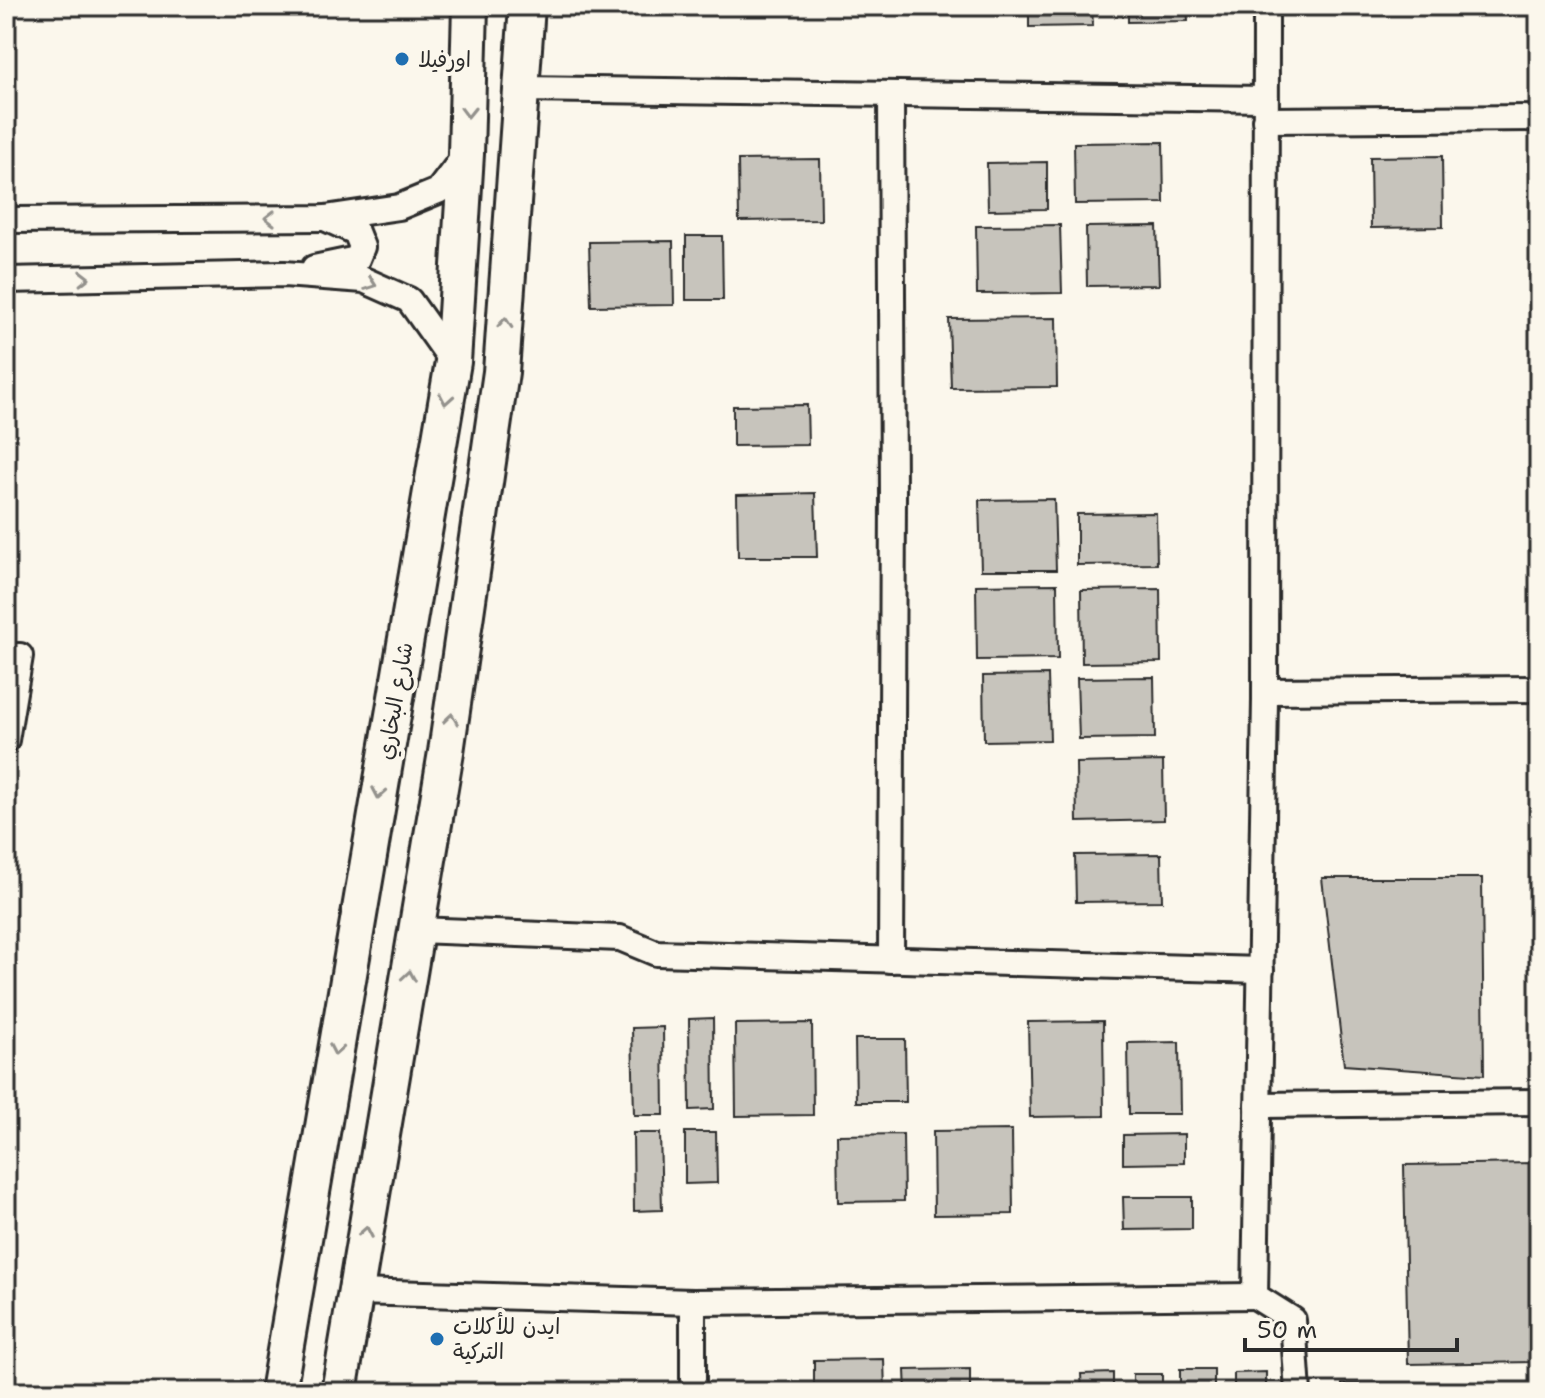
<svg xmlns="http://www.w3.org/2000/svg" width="1545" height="1398" font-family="'Shantell Sans','Playpen Sans Arabic',sans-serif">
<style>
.building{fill:#c7c4bc;stroke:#2b2b2b;stroke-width:2}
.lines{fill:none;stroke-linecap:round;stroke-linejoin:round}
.street-casing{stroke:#2b2b2b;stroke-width:30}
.secondary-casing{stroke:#2b2b2b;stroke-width:40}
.street{stroke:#fbf7ec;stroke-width:24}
.secondary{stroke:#fbf7ec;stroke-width:34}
.oneway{stroke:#93918c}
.poi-dot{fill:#1f6fb2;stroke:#fbf7ec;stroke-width:3}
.labels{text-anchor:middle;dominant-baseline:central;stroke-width:8;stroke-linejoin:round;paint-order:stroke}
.poi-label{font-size:22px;fill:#2b2b2b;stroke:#fbf7ec;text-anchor:start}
.street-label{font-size:22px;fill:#2b2b2b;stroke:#fbf7ec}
</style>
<rect width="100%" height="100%" fill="#fbf7ec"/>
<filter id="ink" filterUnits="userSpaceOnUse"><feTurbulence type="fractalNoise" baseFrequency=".0125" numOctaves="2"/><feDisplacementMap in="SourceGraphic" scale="16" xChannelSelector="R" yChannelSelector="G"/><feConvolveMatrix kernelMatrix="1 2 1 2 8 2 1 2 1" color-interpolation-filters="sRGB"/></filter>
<g filter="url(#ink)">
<g class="building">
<path d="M935,6H1012V8L935,9Z"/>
<path d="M1029,6H1092L1093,26L1029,27Z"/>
<path d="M1128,6H1187L1188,21L1128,22Z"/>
<path d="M1163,142L1164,203L1075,204L1074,143Z"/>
<path d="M1442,156L1443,227L1371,228L1370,157Z"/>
<path d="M820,159L821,220L739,221L738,160Z"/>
<path d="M1047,162V209L988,210L987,163Z"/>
<path d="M1060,225L1062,293L977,294L976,226Z"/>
<path d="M1157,226L1159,285L1087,286L1086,227Z"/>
<path d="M686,236H722L723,300H686Z"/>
<path d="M673,241L674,305L591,306L589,242Z"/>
<path d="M1056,318L1057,387L951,388L949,319Z"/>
<path d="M807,405L808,445L733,446V406Z"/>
<path d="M815,493L817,557H738L737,495Z"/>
<path d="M1054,499L1056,570H981L979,500Z"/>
<path d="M1156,513L1157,564L1077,565V514Z"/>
<path d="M1057,584L1058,659L977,660L976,585Z"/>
<path d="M1160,589L1161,662L1082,663L1081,590Z"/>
<path d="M1048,675L1050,740L984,741L983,676Z"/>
<path d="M1154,677L1155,738L1079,739L1077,678Z"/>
<path d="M1163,761L1164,820L1077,822L1076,763Z"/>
<path d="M1161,854L1162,901L1076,902L1075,855Z"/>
<path d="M1322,878H1482L1484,1075L1344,1065Z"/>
<path d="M713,1018L714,1109L690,1110L689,1019Z"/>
<path d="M1103,1021L1104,1116L1030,1117L1028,1022Z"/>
<path d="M812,1023L813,1115L736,1116L735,1024Z"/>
<path d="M663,1027L664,1115H634L632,1028Z"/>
<path d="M855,1039H905L906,1102H856Z"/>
<path d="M1179,1042L1180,1114H1129L1128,1043Z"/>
<path d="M1012,1130L1013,1214L934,1215L933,1131Z"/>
<path d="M685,1132H716L717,1183L685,1184Z"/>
<path d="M633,1133H660L662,1210L634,1211Z"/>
<path d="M903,1134L904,1201L838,1202L837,1135Z"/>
<path d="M1184,1134V1163L1123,1164V1135Z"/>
<path d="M1539,1163V1362L1408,1364L1404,1165Z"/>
<path d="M1123,1197H1192V1229L1124,1230Z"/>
<path d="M884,1359L885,1392H814V1360Z"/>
<path d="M970,1369V1392H906L905,1370Z"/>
<rect x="1180" y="1369" width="34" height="23"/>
<path d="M1266,1372V1392H1234V1373Z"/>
<path d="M1113,1373V1392H1082L1081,1374Z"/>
<rect x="1133" y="1374" width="29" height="18"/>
<path d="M1470,1383V1392H1342V1384Z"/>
</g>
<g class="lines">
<g class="street-casing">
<g id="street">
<path d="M1266,6L1265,700L1255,1296L1293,1320L1298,1392"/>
<path d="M521,89L1265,99"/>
<path d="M1265,120L1539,118"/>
<path d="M6,220L325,218L399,207L438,191L466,154"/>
<path d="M314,268L357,259L362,247L356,232L325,218"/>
<path d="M6,280L284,274L364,280L409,300L453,362"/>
<path d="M6,656H20L6,740"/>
<path d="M1265,691L1539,689"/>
<path d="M417,930L620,938L656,953L1261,970"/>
<path d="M891,960L893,494L891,94"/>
<path d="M1258,1105L1539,1102"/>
<path d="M356,1292L693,1302L1255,1296"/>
<path d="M693,1392V1302"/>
</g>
</g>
<g class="secondary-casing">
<g id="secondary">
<path d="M278,1392L453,362L466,154L470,6"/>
<path d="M339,1392L446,752L501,372L527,6"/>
</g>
</g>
<use href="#street" class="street"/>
<use href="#secondary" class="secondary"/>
</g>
<defs><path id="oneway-chevron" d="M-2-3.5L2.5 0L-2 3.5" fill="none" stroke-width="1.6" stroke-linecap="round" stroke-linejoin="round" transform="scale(2)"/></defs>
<g class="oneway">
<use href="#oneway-chevron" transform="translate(468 112) rotate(91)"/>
<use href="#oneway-chevron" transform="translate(270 218) rotate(180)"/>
<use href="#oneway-chevron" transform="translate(84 278) rotate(-1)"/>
<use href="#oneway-chevron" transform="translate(371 284) rotate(20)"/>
<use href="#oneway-chevron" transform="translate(505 323) rotate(-86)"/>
<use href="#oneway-chevron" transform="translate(446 399) rotate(100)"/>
<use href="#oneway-chevron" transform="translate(451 719) rotate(-82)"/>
<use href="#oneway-chevron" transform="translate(379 793) rotate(100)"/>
<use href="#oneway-chevron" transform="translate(409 976) rotate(-81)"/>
<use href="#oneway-chevron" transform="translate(336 1050) rotate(100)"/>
<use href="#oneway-chevron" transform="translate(366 1232) rotate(-80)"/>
</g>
</g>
<g class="poi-dot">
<circle cx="402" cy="59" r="8"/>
<circle cx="437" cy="1339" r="8"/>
</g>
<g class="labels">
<g class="poi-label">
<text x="418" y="59">اورفيلا</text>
<text x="453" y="1326">ايدن للأكلات<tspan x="453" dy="25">التركية</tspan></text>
</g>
<g class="street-label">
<text transform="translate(395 701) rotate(-80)">شارع البخاري</text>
</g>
</g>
<rect width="1545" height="1398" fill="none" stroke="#fbf7ec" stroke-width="32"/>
<rect x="16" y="16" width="1513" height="1366" fill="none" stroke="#2b2b2b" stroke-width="3" filter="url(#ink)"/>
<path d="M1245 1338v12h212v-12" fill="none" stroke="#2b2b2b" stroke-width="4"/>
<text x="1257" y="1338" font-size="24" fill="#2b2b2b" stroke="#fbf7ec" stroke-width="6" paint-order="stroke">50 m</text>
</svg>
